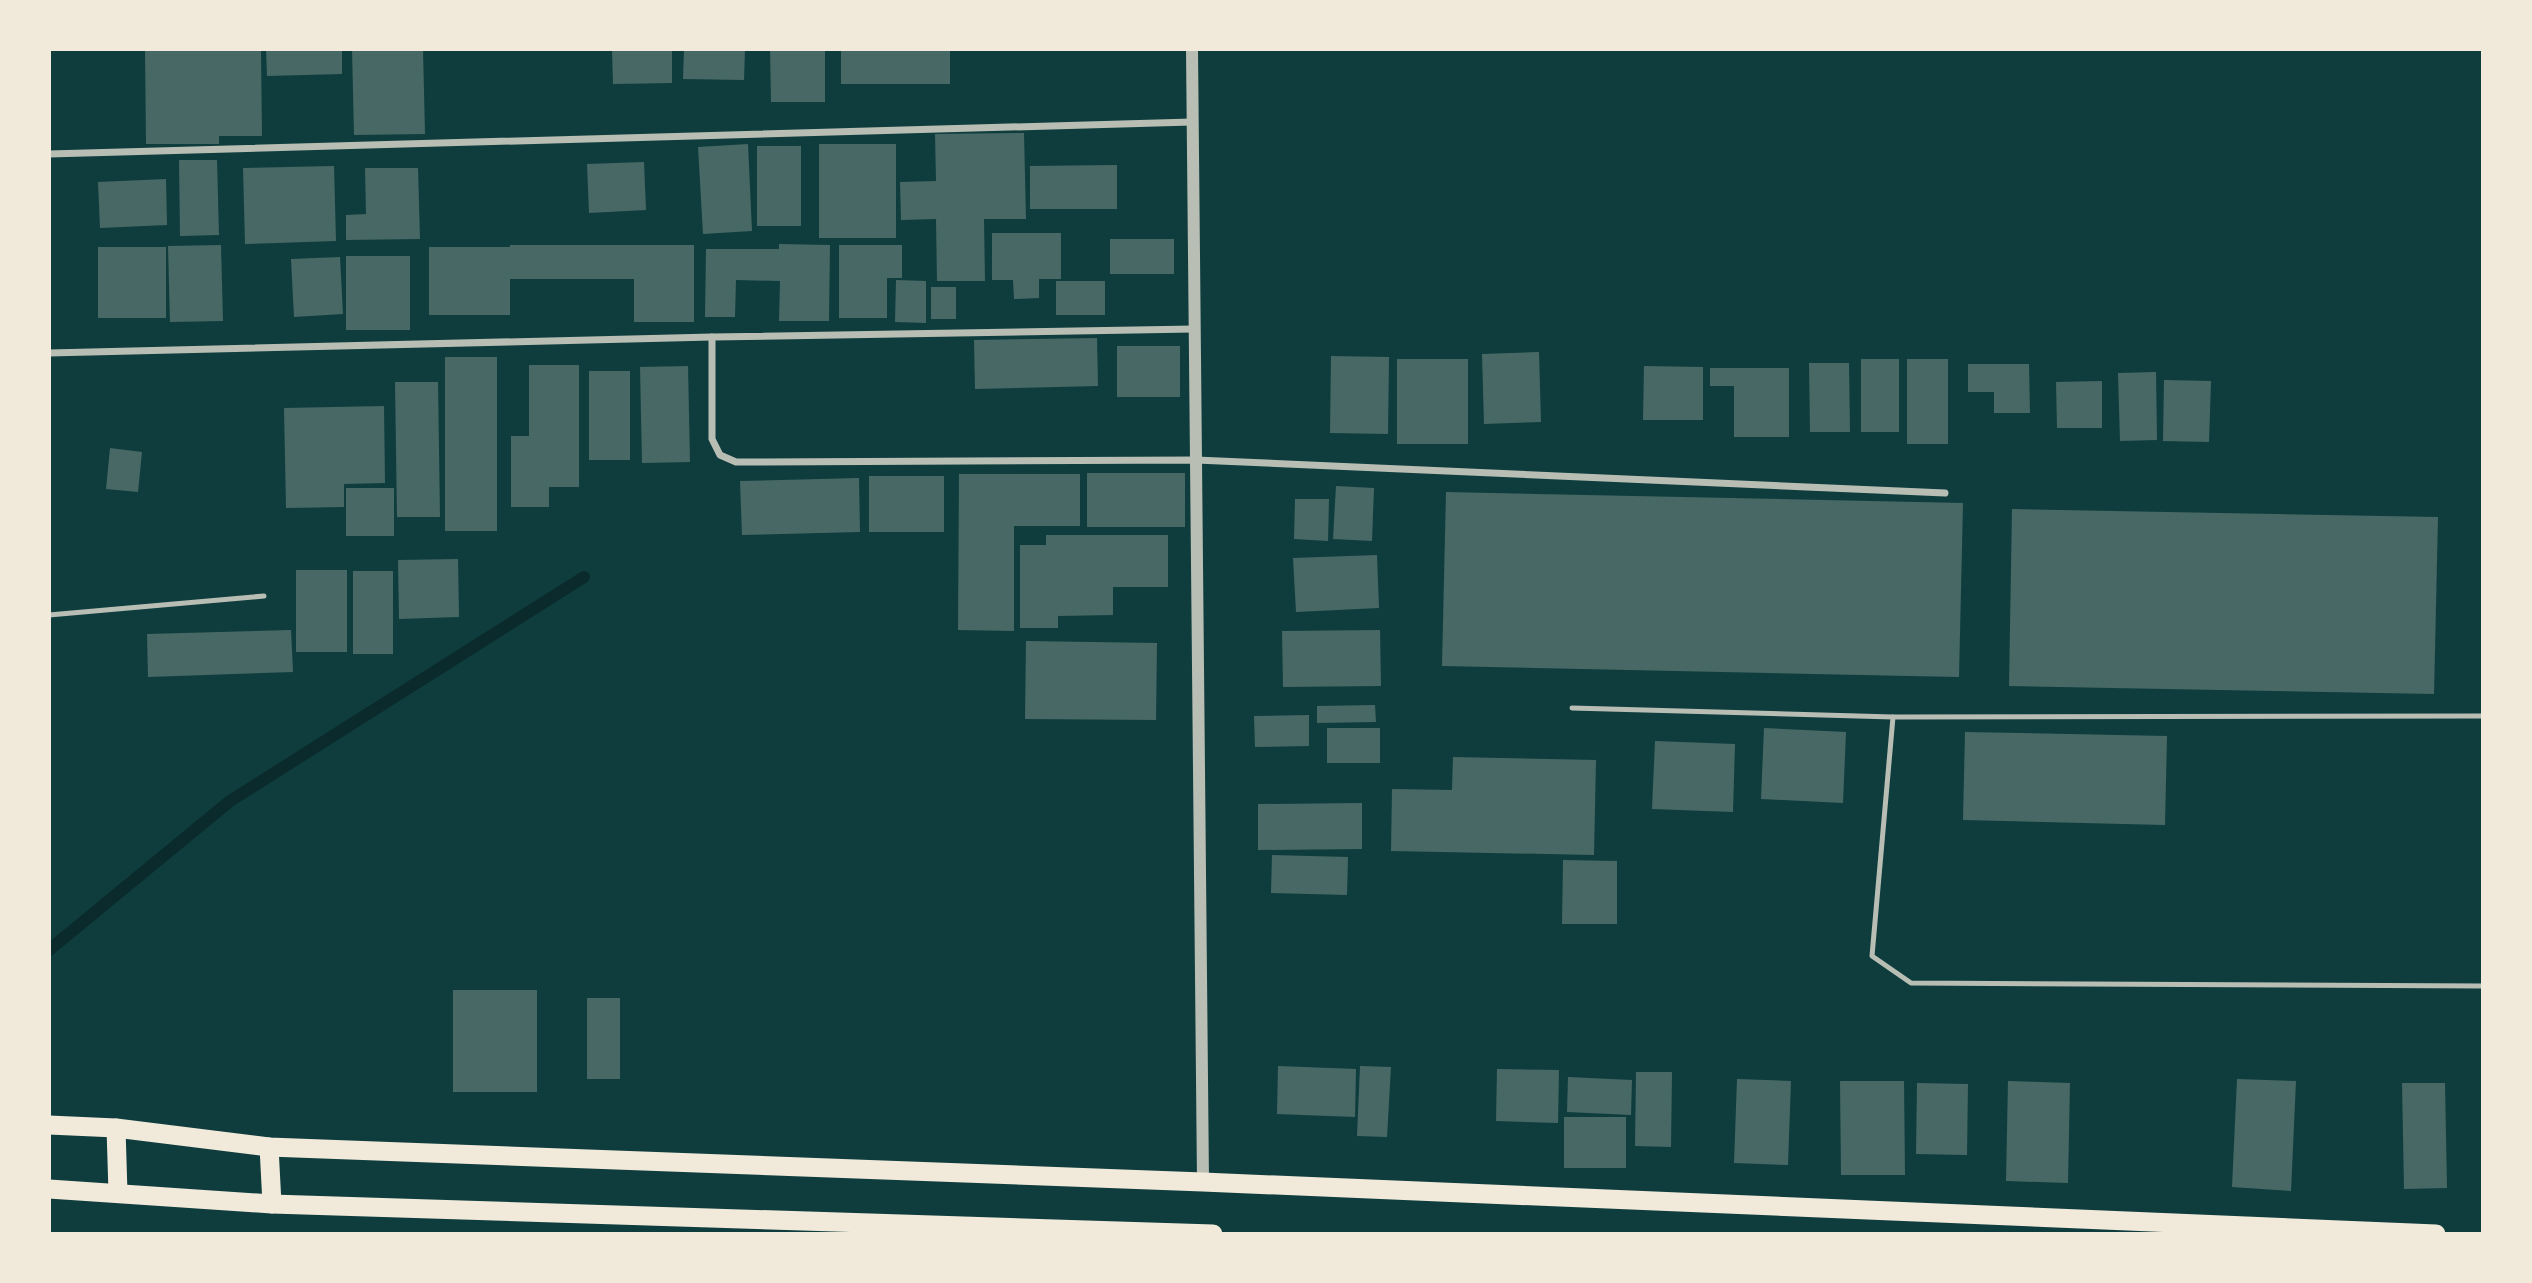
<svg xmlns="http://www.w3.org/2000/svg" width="2532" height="1283" font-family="Inter,sans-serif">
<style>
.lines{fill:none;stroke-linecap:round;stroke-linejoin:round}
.stream{stroke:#0a2a2b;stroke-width:12}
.building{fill:#486865}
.service{stroke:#b8beb3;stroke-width:5}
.minor{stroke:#b8beb3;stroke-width:7}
.tertiary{stroke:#b8beb3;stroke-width:12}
.trunk{stroke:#f1e9da;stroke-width:19}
</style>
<rect width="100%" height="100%" fill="#0f3d3e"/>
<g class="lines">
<path class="stream" d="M49,950L230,801L584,577"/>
</g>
<g class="building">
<path d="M145,49H261L262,136H219V144H146Z"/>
<path d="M266,49H342V74L267,76Z"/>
<path d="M352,49H423L425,134L354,135Z"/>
<path d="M612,49H672V83L613,84Z"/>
<path d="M684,49H745L744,80L683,79Z"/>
<path d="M770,49H825V102H771Z"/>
<rect x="841" y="49" width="109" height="35"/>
<path d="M1024,133L1026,219H984L985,281H937L936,219L901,220L900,182L936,181L935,134Z"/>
<path d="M748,144L752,231L703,234L698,147Z"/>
<rect x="819" y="144" width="77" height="94"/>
<rect x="757" y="146" width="44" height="80"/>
<path d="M179,160H217L219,235L180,236Z"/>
<path d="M644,162L646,210L589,213L587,164Z"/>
<path d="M1117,165V209H1030V166Z"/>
<path d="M334,166L336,241L245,244L243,168Z"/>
<path d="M365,168H418L420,239L346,240V215L366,214Z"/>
<path d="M166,179L167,225L100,228L98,182Z"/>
<path d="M992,233H1061V279H1039V298L1014,299L1013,280H992Z"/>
<rect x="1110" y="239" width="64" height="35"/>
<path d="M779,244L830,245L829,321H779L780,281L736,280L735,317H705L706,249H779Z"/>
<path d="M221,245L223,321L170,322L168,246Z"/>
<path d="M510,245H694V322H634V279H510V315H429V247H510Z"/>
<path d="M839,245H902V278H887V318H839Z"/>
<rect x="98" y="247" width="68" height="71"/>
<rect x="346" y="256" width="64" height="74"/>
<path d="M340,257L343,314L294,317L291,259Z"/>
<path d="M896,280L926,281V323L895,322Z"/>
<rect x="1056" y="281" width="49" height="34"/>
<rect x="931" y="287" width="25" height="32"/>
<path d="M1097,338L1098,386L975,389L974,340Z"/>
<rect x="1117" y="346" width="63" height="51"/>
<path d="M1539,352L1541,422L1484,424L1482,354Z"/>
<path d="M1331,356L1389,357L1388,434L1330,433Z"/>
<rect x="445" y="357" width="52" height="174"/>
<rect x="1397" y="359" width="71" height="85"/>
<rect x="1861" y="359" width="38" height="73"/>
<rect x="1907" y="359" width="41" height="85"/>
<path d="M1809,363H1849L1850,432H1810Z"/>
<path d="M1968,364H2029L2030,413H1994V392H1968Z"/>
<path d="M529,365H579V487H549V507H511V436H529Z"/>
<path d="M688,366L690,462L642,463L640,367Z"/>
<path d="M1644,366L1703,367V420H1643Z"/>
<path d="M1710,368H1789V437H1734V386H1710Z"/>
<rect x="589" y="371" width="41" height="89"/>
<path d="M2156,372L2157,440L2120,441L2118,373Z"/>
<path d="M2164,380L2211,381L2209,442L2163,441Z"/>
<path d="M2102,381V428H2057L2056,382Z"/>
<path d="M395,382H438L440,517H397Z"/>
<path d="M384,406L385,483L344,484V507L286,508L284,408Z"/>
<path d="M110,448L142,452L138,492L106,489Z"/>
<rect x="1087" y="473" width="98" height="54"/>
<path d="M959,474H1080V526H1014V631L958,630Z"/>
<rect x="869" y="476" width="75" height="56"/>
<path d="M859,478L860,532L742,535L740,481Z"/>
<path d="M1336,486L1374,488L1372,541L1333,539Z"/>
<rect x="346" y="488" width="48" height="48"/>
<path d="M1446,492L1963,503L1959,677L1442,666Z"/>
<path d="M1295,499H1329L1328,541L1294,539Z"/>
<path d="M2012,509L2438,517L2434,694L2009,686Z"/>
<path d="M1046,535H1168V587H1113V615L1058,616V628H1020V545H1046Z"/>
<path d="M1377,555L1379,608L1296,612L1293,558Z"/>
<path d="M458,559L459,617L399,619L398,560Z"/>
<rect x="296" y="570" width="51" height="82"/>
<rect x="353" y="571" width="40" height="83"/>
<path d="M291,630L293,672L148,677L147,634Z"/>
<path d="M1380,630L1381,686L1283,687L1282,631Z"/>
<path d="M1026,641L1157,643L1156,720L1025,719Z"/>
<path d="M1375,705L1376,722L1317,723V706Z"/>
<path d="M1309,715V746L1255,747L1254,716Z"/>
<rect x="1327" y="728" width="53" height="35"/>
<path d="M1764,728L1846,732L1843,803L1761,799Z"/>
<path d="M1965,732L2167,736L2165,825L1963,820Z"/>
<path d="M1655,741L1735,744L1733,812L1652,809Z"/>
<path d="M1453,757L1596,760L1594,855L1391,851L1392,789L1452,790Z"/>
<path d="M1362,803V849L1258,850V804Z"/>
<path d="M1272,855L1348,857L1347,895L1271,893Z"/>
<path d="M1563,860L1617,861V924H1562Z"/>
<rect x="453" y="990" width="84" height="102"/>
<rect x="587" y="998" width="33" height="81"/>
<path d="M1278,1066L1356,1069L1355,1117L1277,1114Z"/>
<path d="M1360,1066L1391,1067L1387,1137L1357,1136Z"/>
<path d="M1497,1069L1559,1070L1558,1123L1496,1121Z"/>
<path d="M1636,1072H1672L1671,1147L1635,1146Z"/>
<path d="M1568,1077L1632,1080L1631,1115L1567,1112Z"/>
<path d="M1737,1079L1791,1081L1788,1165L1734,1163Z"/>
<path d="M2237,1079L2296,1081L2291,1191L2232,1187Z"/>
<path d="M1840,1081H1904L1905,1175H1841Z"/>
<path d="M2008,1081L2070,1083L2068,1183L2006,1181Z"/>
<path d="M1917,1083L1968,1084L1967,1155L1916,1154Z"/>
<path d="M2402,1083H2445L2447,1188L2404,1189Z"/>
<rect x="1564" y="1117" width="62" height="51"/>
</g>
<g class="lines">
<g class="service">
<path d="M49,615L264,596"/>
<path d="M1572,708L1893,717L2483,716"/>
<path d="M1893,717L1872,956L1911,983L2483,986"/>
</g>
<g class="minor">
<path d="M49,154L1192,122"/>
<path d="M712,337V439L720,455L736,462L1196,460L1945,493"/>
<path d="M49,353L712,337L1194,329"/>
</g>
<path class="tertiary" d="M1192,49L1203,1182"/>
<g class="trunk">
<path d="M49,1125L116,1128L269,1147L1203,1182L2436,1234"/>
<path d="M116,1128L118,1193"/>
<path d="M269,1147L272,1204"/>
<path d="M49,1189L272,1204L1213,1234"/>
</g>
</g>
<rect width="2532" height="1283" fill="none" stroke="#f1e9da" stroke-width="102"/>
</svg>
